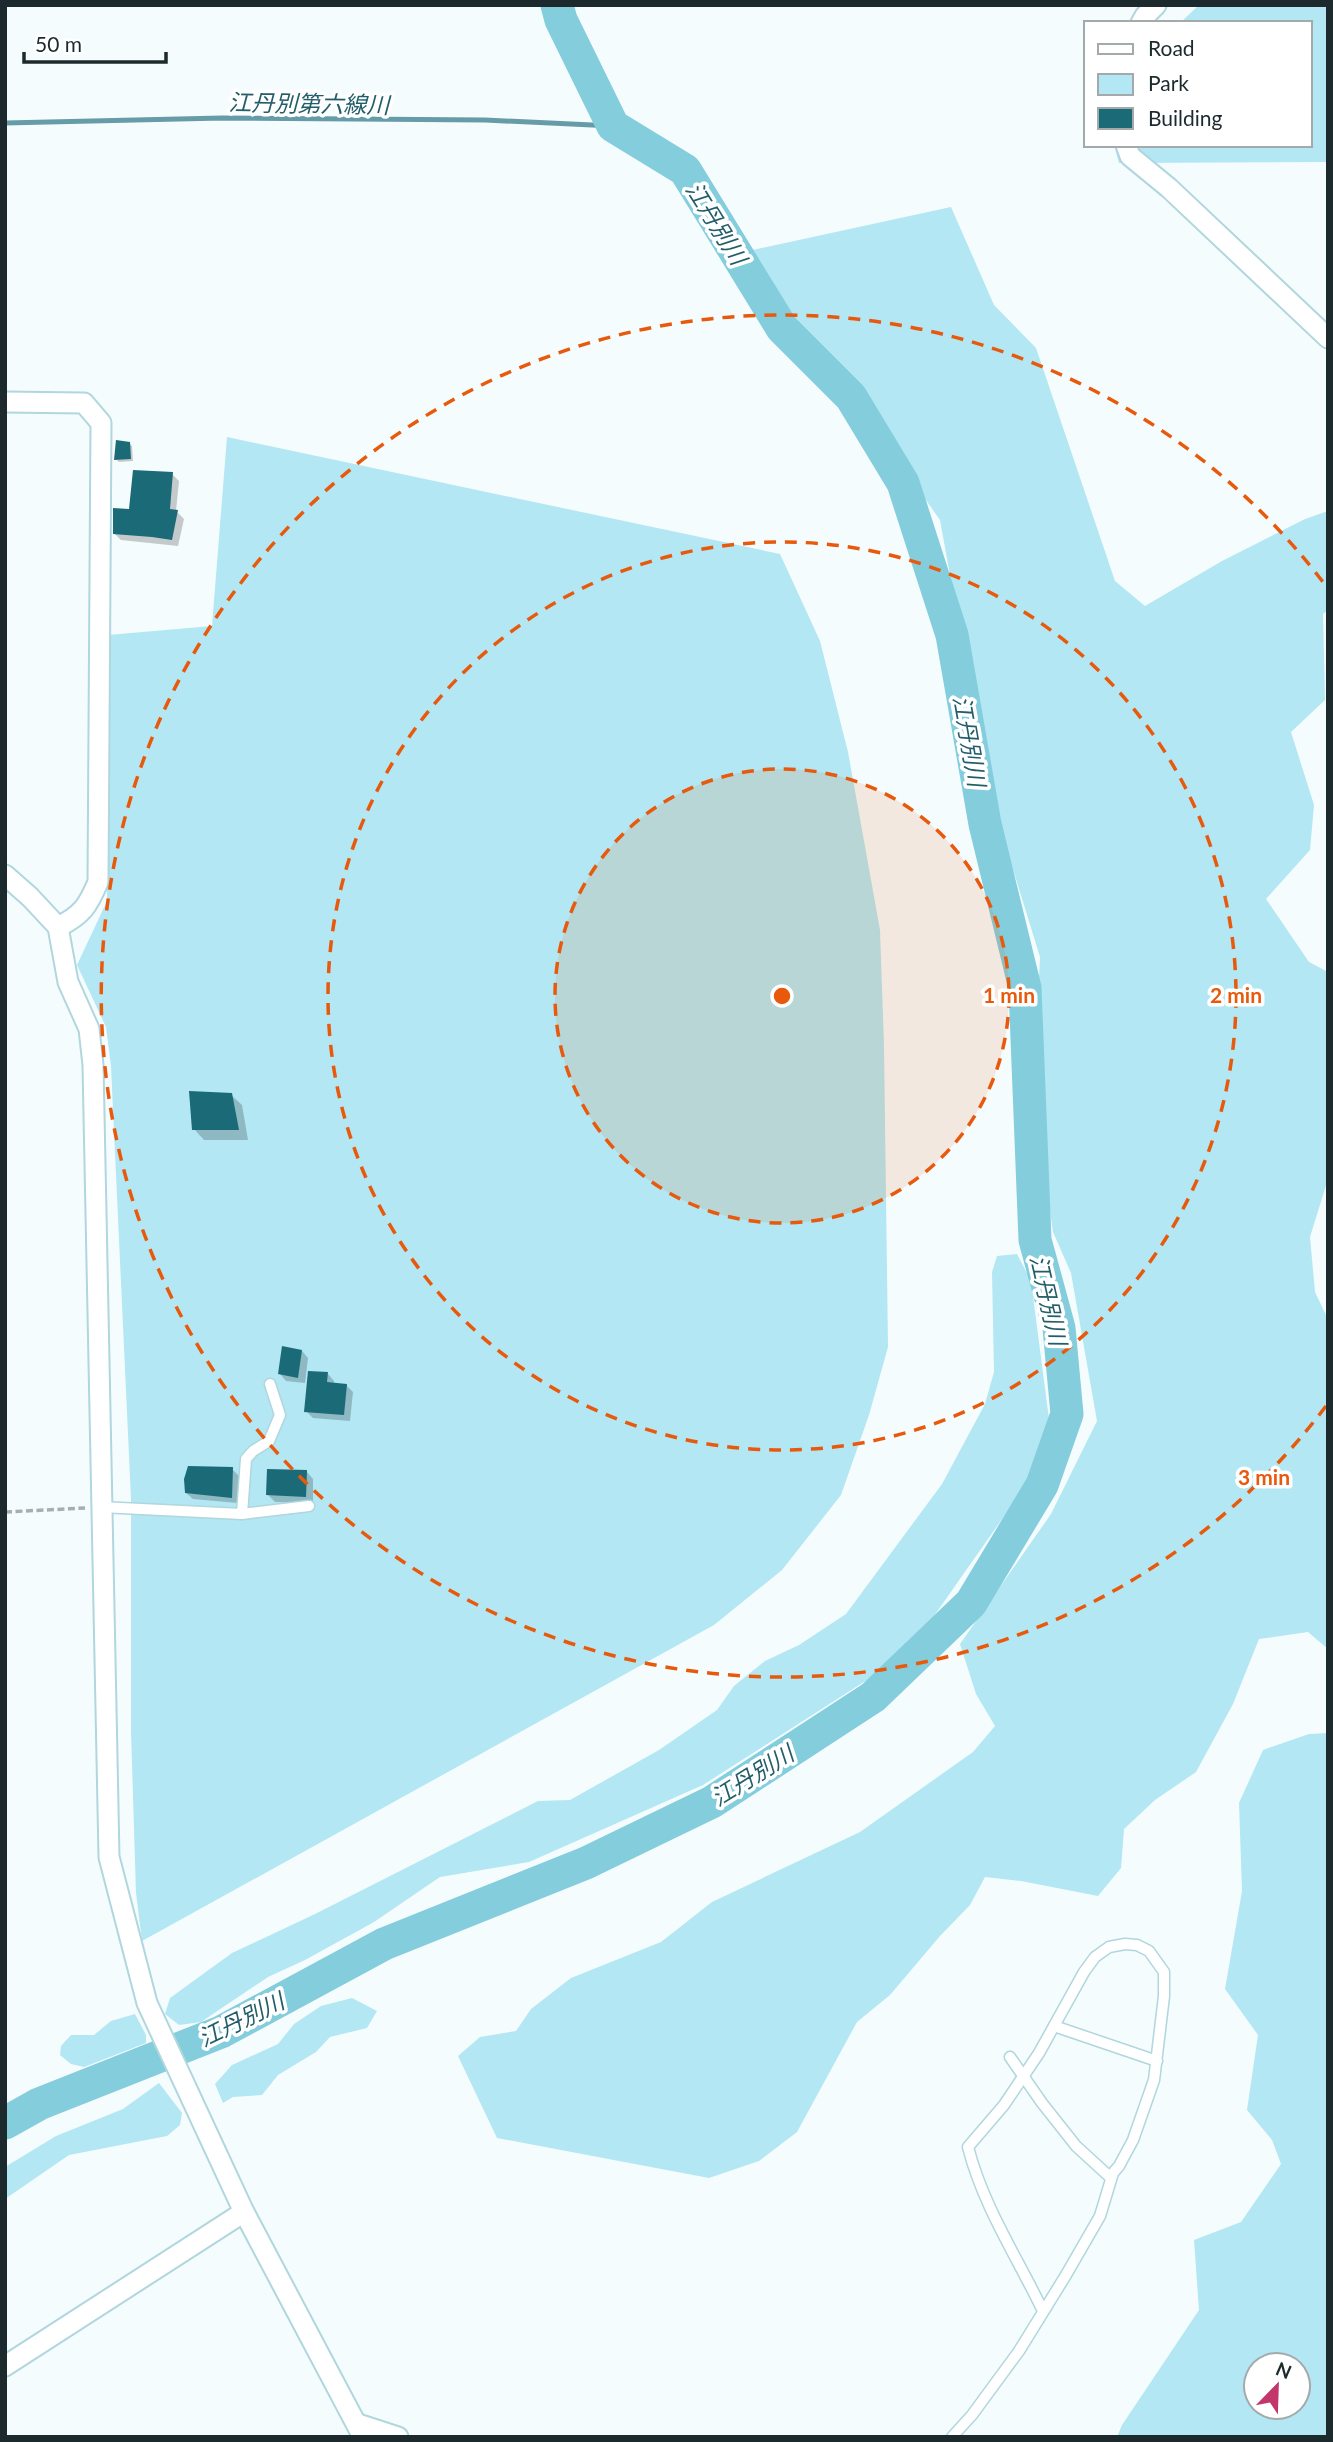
<svg xmlns="http://www.w3.org/2000/svg" width="1333" height="2442" font-family="Lato,'Noto Sans JP',sans-serif">
<style>
.green{fill:#b2e7f3;fill-rule:evenodd}
.shadow{fill:#0003}
.lines{fill:none;stroke-linecap:round;stroke-linejoin:round}
.stream{stroke:#659ca8;stroke-width:5}
.river{stroke:#84cddc;stroke-width:33}
.building{fill:#1a6a78}
.lane-casing{stroke:#b0d6de;stroke-width:13}
.street-casing{stroke:#b0d6de;stroke-width:23}
.path{stroke:#a5afb2;stroke-width:3.5;stroke-dasharray:7 3.5;stroke-linecap:butt}
.lane{stroke:#fff;stroke-width:10}
.street{stroke:#fff;stroke-width:19}
.ring{fill:none;stroke:#e8590c;stroke-width:3.5;stroke-dasharray:12 9}
.labels{text-anchor:middle;dominant-baseline:central;stroke-width:7;stroke-linejoin:round;paint-order:stroke}
.water-label{font-size:23px;font-style:italic;fill:#225e6a;stroke:#fff}
.centre{fill:#e8590c;stroke:#fff;stroke-width:3.5}
.ring-label{font-size:21px;text-anchor:middle;font-weight:bold;fill:#e8590c;stroke:#fff;stroke-width:7;stroke-linejoin:round;paint-order:stroke}
</style>
<rect width="100%" height="100%" fill="#f5fcfe"/>
<g class="green">
<path d="M1199,5H1328V162L1119,163L1114,145H1310V23H1180Z"/>
<path d="M951,207L994,305L1036,348L1115,581L1145,606L1222,561L1305,519L1328,511V610L1323,614L1325,700L1291,732L1314,805L1310,850L1266,899L1309,962L1328,972V1179L1310,1237L1315,1292L1328,1319V1649L1308,1632L1259,1639L1233,1704L1196,1772L1155,1800L1124,1829L1121,1868L1098,1896L1021,1881L985,1877L970,1905L940,1936L890,1995L857,2022L797,2132L759,2161L709,2178L497,2138L458,2056L480,2037L516,2031L531,2009L571,1978L661,1942L712,1902L860,1832L973,1752L995,1726L976,1694L960,1644L1051,1514L1097,1421L1071,1273L1053,1232L1039,1137L1037,1024L1040,957L1008,853L968,674L940,520L909,476L883,426L815,342L783,313L748,251Z"/>
<path d="M227,437L780,554L820,641L848,752L880,930L884,1046L888,1347L869,1415L841,1495L782,1570L714,1625L142,1941L136,1893L131,1731V1499L111,1066L106,1027L77,965L107,901L108,635L212,626Z"/>
<path d="M1017,1254L1031,1281L1049,1419L1028,1482L934,1616L870,1678L703,1785L529,1862L440,1877L374,1922L305,1960L268,1977L201,2022L179,2025L165,2014L170,1998L232,1953L315,1914L538,1801L570,1800L659,1750L717,1710L734,1686L765,1661L799,1645L846,1614L942,1484L985,1404L994,1372L992,1272L997,1256Z"/>
<path d="M1328,1733V2437H1117L1122,2425L1199,2310L1194,2240L1241,2222L1281,2164L1272,2140L1247,2110L1258,2035L1225,1989L1242,1891L1239,1803L1263,1750L1309,1734ZM1256,2365H1298V2407H1256Z"/>
<path d="M352,1998L377,2011L367,2028L330,2037L316,2052L278,2075L262,2095L233,2097L223,2103L215,2084L232,2065L278,2044L294,2024L321,2006Z"/>
<path d="M135,2014L146,2035V2043L84,2067L71,2064L60,2055L61,2046L71,2035H94L111,2021Z"/>
<path d="M159,2083L182,2113L180,2125L167,2136L69,2155L5,2199V2167L56,2136L123,2109Z"/>
</g>
<g class="shadow">
<path d="M129,443L132,446L133,461L119,462L116,459Z"/>
<path d="M172,474L179,481L176,511L184,519L178,546L121,540L114,533L131,511Z"/>
<path d="M231,1095L242,1105L248,1140H204L194,1129Z"/>
<path d="M302,1351L308,1358L305,1383L286,1381L280,1374Z"/>
<path d="M328,1374L334,1381V1384L346,1385L353,1392L350,1421L313,1418L306,1411Z"/>
<path d="M232,1469L239,1476L238,1503L193,1499L186,1493Z"/>
<path d="M307,1472L313,1479V1503L275,1502L268,1495Z"/>
</g>
<g class="lines">
<path class="stream" d="M5,123L222,118L485,120L613,126"/>
<path class="river" d="M5,2123L39,2104L221,2032L384,1944L586,1863L712,1802L873,1697L971,1603L1042,1485L1067,1414L1059,1328L1035,1240L1025,988L985,824L952,635L903,483L851,397L782,328L685,170L613,126L561,20L557,5"/>
</g>
<g class="building">
<path d="M116,440L130,442L131,459L114,460Z"/>
<path d="M133,470L173,472L170,509L178,510L172,540L152,537L113,534V508L129,509Z"/>
<path d="M189,1091L232,1093L239,1130H192Z"/>
<path d="M282,1346L302,1350L298,1378L278,1374Z"/>
<path d="M308,1371L328,1372L327,1382L347,1384L344,1415L304,1412Z"/>
<path d="M188,1466L233,1467L232,1498L185,1493L184,1479Z"/>
<path d="M267,1469L307,1470L306,1497L266,1495Z"/>
</g>
<g class="lines">
<g class="lane-casing">
<g id="lane">
<path d="M101,1507L242,1514L246,1459L253,1451L269,1441L280,1415L270,1384"/>
<path d="M242,1514L309,1506"/>
<path d="M1054,2026L1157,2061"/>
<path d="M1010,2057L1042,2103L1076,2146L1111,2178"/>
<path d="M952,2437L972,2415L1019,2351L1066,2275L1100,2216L1113,2173L1119,2166L1133,2140L1154,2080L1164,1996V1972L1149,1951L1137,1945L1125,1944L1109,1947L1095,1957L1084,1972L1039,2053L1004,2105L968,2147C983,2206 1017,2257 1043,2311"/>
</g>
</g>
<g class="street-casing">
<g id="street">
<path d="M1141,23L1145,16L1156,5"/>
<path d="M1126,145L1130,156L1169,188L1328,338"/>
<path d="M5,402L84,403L101,423L98,882C88,906 82,915 58,927"/>
<path d="M5,875L30,897L58,927L68,982L89,1029L93,1065L109,1857L147,2003L244,2212L363,2437"/>
<path d="M5,2366L244,2212"/>
<path d="M358,2424L398,2437"/>
</g>
</g>
<path class="path" d="M5,1512L85,1508"/>
<use href="#lane" class="lane"/>
<use href="#street" class="street"/>
</g>
<circle cx="782" cy="996" r="227" fill="#e8590c" fill-opacity=".12"/>
<g class="ring">
<circle cx="782" cy="996" r="227"/>
<circle cx="782" cy="996" r="454"/>
<path d="M1326 1406A681 681 0 1 1 1326 586"/>
</g>
<g class="labels">
<g class="water-label">
<text transform="translate(309 103) rotate(1)">江丹別第六線川</text>
<text transform="translate(717 223) rotate(58)">江丹別川</text>
<text transform="translate(970 741) rotate(80)">江丹別川</text>
<text transform="translate(1049 1300) rotate(77)">江丹別川</text>
<text transform="translate(752 1775) rotate(-32)">江丹別川</text>
<text transform="translate(241 2019) rotate(-26)">江丹別川</text>
</g>
</g>
<circle cx="782" cy="996" r="10" class="centre"/>
<g class="ring-label">
<text x="1009" y="1003">1 min</text>
<text x="1236" y="1003">2 min</text>
<text x="1264" y="1485">3 min</text>
</g>
<rect width="1333" height="2442" fill="none" stroke="#1c2a2e" stroke-width="14"/>
<rect x="1084" y="21" width="228" height="126" fill="#ffffff" stroke="#a4aaab" stroke-width="2"/>
<rect x="1098" y="44" width="35" height="10" fill="#ffffff" stroke="#a4aaab" stroke-width="2"/>
<text x="1148" y="56" font-size="21" fill="#1c2a2e">Road</text>
<rect x="1098" y="74" width="35" height="21" fill="#b2e7f3" stroke="#a4aaab" stroke-width="2"/>
<text x="1148" y="91" font-size="21" fill="#1c2a2e">Park</text>
<rect x="1098" y="108" width="35" height="21" fill="#1a6a78" stroke="#a4aaab" stroke-width="2"/>
<text x="1148" y="126" font-size="21" fill="#1c2a2e">Building</text>
<g transform="translate(1277 2386) rotate(23)"><circle r="33" fill="#ffffff" stroke="#a4aaab" stroke-width="2"/>
<path d="M0-5L12 26L0 18L-12 26Z" fill="#c2366b"/>
<text y="-10" font-size="19" font-weight="bold" text-anchor="middle" fill="#1c2a2e">N</text>
</g>
<path d="M24 52v10h142v-10" fill="none" stroke="#1c2a2e" stroke-width="3.5"/>
<text x="35" y="52" font-size="21" fill="#1c2a2e" stroke="#ffffff" stroke-width="5" paint-order="stroke">50 m</text>
</svg>
